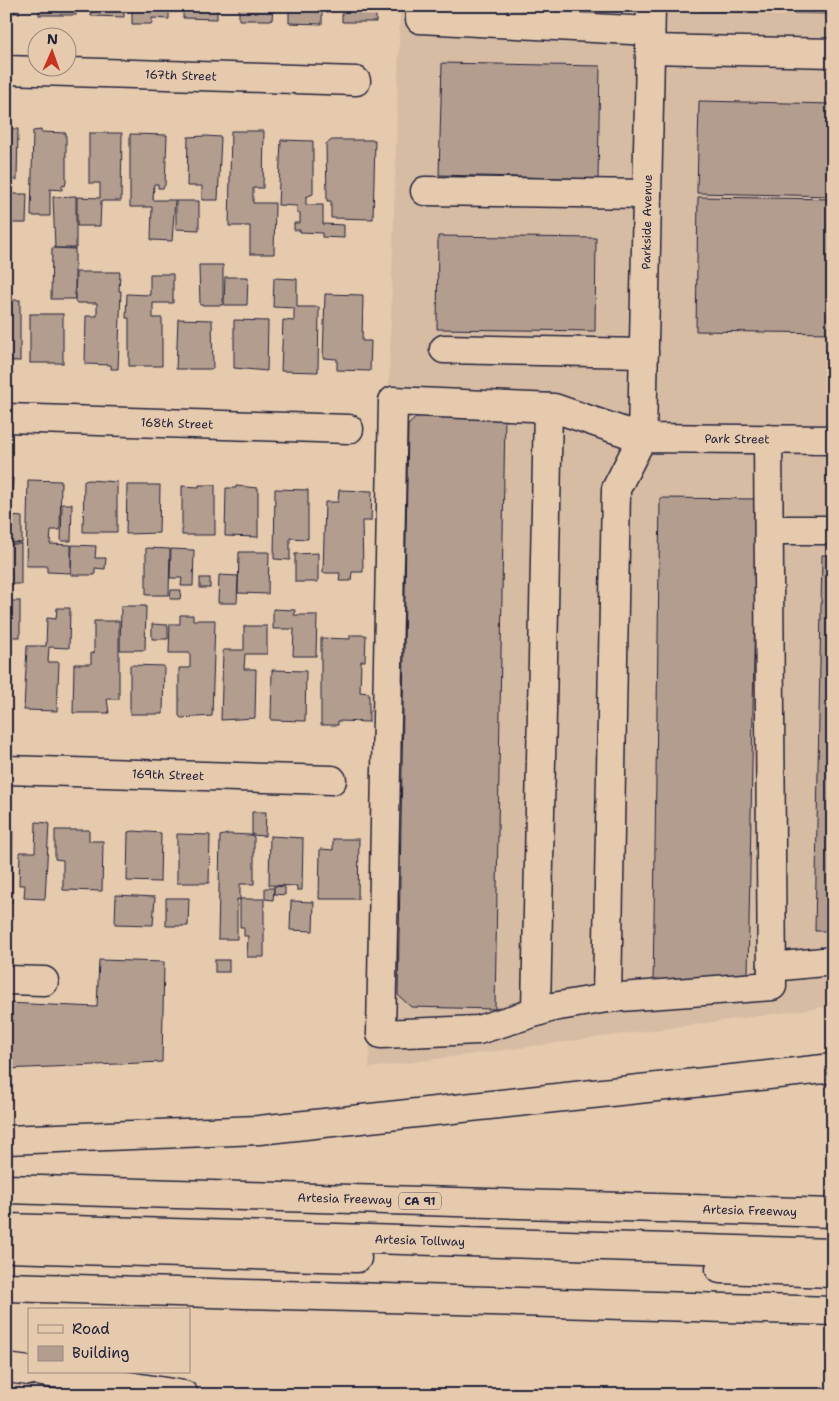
<svg xmlns="http://www.w3.org/2000/svg" width="839" height="1401" font-family="'Shantell Sans',sans-serif">
<style>
.built{fill:#d7bca4}
.building{fill:#b39d8f;stroke:#22223b}
.lines{fill:none;stroke-linecap:round;stroke-linejoin:round}
.minor-casing{stroke:#22223b;stroke-width:31}
.highway-casing{stroke:#22223b;stroke-width:31}
.minor{stroke:#e6caad;stroke-width:28}
.highway{stroke:#e6caad;stroke-width:28}
.labels{text-anchor:middle;dominant-baseline:central;stroke-width:4.5;stroke-linejoin:round;paint-order:stroke}
.shield{fill:#e6caad;stroke:#5d545d;stroke-width:1}
.shield-label{font-size:11px;font-weight:bold;fill:#22223b}
.street-label{font-size:12px;fill:#22223b;stroke:#e6caad}
</style>
<rect width="100%" height="100%" fill="#e6caad"/>
<filter id="ink" filterUnits="userSpaceOnUse"><feTurbulence type="fractalNoise" baseFrequency=".02" numOctaves="2"/><feDisplacementMap in="SourceGraphic" scale="10" xChannelSelector="R" yChannelSelector="G"/><feConvolveMatrix kernelMatrix="1 2 1 2 8 2 1 2 1" color-interpolation-filters="sRGB"/></filter>
<g filter="url(#ink)">
<path class="built" d="M400,6H833V1006L369,1068Z"/>
<g class="building">
<rect x="6" y="6" width="13" height="7"/>
<rect x="39" y="6" width="37" height="9"/>
<path d="M91,6H124V17L91,16Z"/>
<path d="M132,6H169V19L152,18V24H132Z"/>
<path d="M183,6H217V19L183,18Z"/>
<path d="M239,6H273L272,20H239Z"/>
<path d="M289,6H322V24L289,23Z"/>
<path d="M329,6H376V22H342V10H329Z"/>
<path d="M700,6H833V14L700,11Z"/>
<path d="M442,63L600,66L598,179L439,175Z"/>
<path d="M699,101L833,104V196L697,193Z"/>
<path d="M6,129H18L17,180L6,179Z"/>
<path d="M41,130V132L66,133V182L65,186L62,185V190L50,189V216H31L33,131Z"/>
<path d="M231,131H264L263,188H253V203H275L274,254H250V226H229Z"/>
<path d="M89,133H122L121,201H101L100,226H77V197L100,198V183H89Z"/>
<path d="M130,134L167,135L165,185L163,188H158V184H154L153,200H175L172,241L151,240L152,207H130Z"/>
<path d="M205,136L221,137L218,200H202V186H187L188,137Z"/>
<path d="M281,140L313,141V194L306,197V205H323V224L344,225V238L322,237V233L300,232V230H294V223H300V213H297V206L278,205Z"/>
<path d="M332,140H375L373,219L331,218V201H327L326,144Z"/>
<path d="M6,194H27L26,223H6Z"/>
<path d="M76,196V248H55L53,197Z"/>
<path d="M698,197L833,199V333L696,331Z"/>
<path d="M176,201H199V230L176,229Z"/>
<path d="M438,236L596,238L595,331L437,329Z"/>
<path d="M52,248L75,249V299H51Z"/>
<path d="M199,265H223V305H200Z"/>
<path d="M76,272H120L119,291H121L118,369H111V365L85,364L86,316H97V303H77L75,301Z"/>
<path d="M150,274H173V303H153V318H162V366H129V318H126L127,294L150,295Z"/>
<path d="M225,277H248L247,305H224Z"/>
<path d="M274,278L297,279V307H319L318,372L281,371L283,320L294,321V308L273,307Z"/>
<path d="M325,294L363,295L362,341H371L370,371L337,370V359L323,358Z"/>
<rect x="6" y="300" width="14" height="61"/>
<rect x="30" y="314" width="33" height="49"/>
<path d="M178,319L212,320L213,369H176Z"/>
<path d="M234,320L268,321L267,371L234,368Z"/>
<path d="M420,414L505,415L495,1009L411,1007L398,995L408,425Z"/>
<path d="M6,478H13L11,516L22,517V543L10,542L11,528H6Z"/>
<path d="M28,480L61,481L60,530H51L50,544L71,545V573L47,572V566H26Z"/>
<path d="M89,480L117,482V532H83L84,481Z"/>
<path d="M127,485H160L159,533L126,534Z"/>
<path d="M199,485H215V535H182V486L199,487Z"/>
<path d="M236,486L258,488V537L225,536L226,488H236Z"/>
<path d="M275,489L308,490V539L290,538V560L274,559Z"/>
<path d="M339,490L372,491L371,521H362L363,572H352L351,581H339L340,573H323L325,502H338Z"/>
<path d="M660,498L757,499L748,976L653,986Z"/>
<path d="M62,504H72L71,541H61Z"/>
<rect x="6" y="544" width="15" height="40"/>
<path d="M72,545L96,546L95,558H106L105,569L95,568V575H71Z"/>
<path d="M146,548L170,549L169,595H146Z"/>
<path d="M171,549L194,550L193,586H181L182,578H170Z"/>
<path d="M239,552H269L268,594L238,593Z"/>
<path d="M318,553V582H295V554Z"/>
<path d="M822,555H833V931H815Z"/>
<path d="M219,575L238,576L237,603H218Z"/>
<rect x="200" y="578" width="10" height="10"/>
<path d="M171,590H181L180,599H170Z"/>
<rect x="6" y="601" width="14" height="36"/>
<path d="M121,606H146L145,650H120Z"/>
<path d="M57,608H70L69,648L49,647L48,662H59L57,711L24,710L27,646H46L47,618L56,619Z"/>
<path d="M273,609L295,610L294,615H317L316,656H293L294,629H273Z"/>
<path d="M180,615H193V620H215L212,716L181,718L179,716V668H190V653H169L170,624H180Z"/>
<path d="M94,621H119V699H107L109,713H73L74,664H91V653H94Z"/>
<path d="M152,624L168,625V639H152Z"/>
<path d="M244,626H267V654H245L244,669H256L255,718L221,720L223,650H244Z"/>
<path d="M350,635H366L365,661H361L360,692L369,693V722L338,721V725H321V638L350,639Z"/>
<path d="M130,665L164,666L163,714H130Z"/>
<path d="M272,670L306,671L305,721L271,720Z"/>
<path d="M252,812H266L265,836L252,835Z"/>
<path d="M36,822L49,823L45,899L24,898L25,885H19L20,852H35Z"/>
<path d="M6,826H13L12,903H6Z"/>
<path d="M55,830H89V841H103L102,891L63,890V860L55,859Z"/>
<path d="M133,831L161,833L160,882L127,881L128,832Z"/>
<path d="M177,834L210,835L209,883H177Z"/>
<path d="M228,834L251,835L254,837V884H240V900L237,899V939H218L220,836Z"/>
<path d="M270,836L303,838L302,890H297V886L269,885Z"/>
<path d="M333,839H359L358,899H319L320,849L333,850Z"/>
<path d="M274,886L285,887V895L274,894Z"/>
<path d="M265,888H274L273,900L265,899Z"/>
<path d="M116,895L155,897L153,925L115,924Z"/>
<path d="M166,898H189L188,926H166Z"/>
<path d="M240,899H264V957H247L248,936H244V927H240Z"/>
<path d="M291,901L314,902L313,931L290,930Z"/>
<path d="M99,960L164,962L162,1062L6,1069V1003L97,1007Z"/>
<rect x="215" y="960" width="14" height="12"/>
</g>
<g class="lines">
<g class="minor-casing">
<g id="minor">
<path d="M420,6V19L650,31"/>
<path id="s1" d="M651,6L642,438L616,489L607,998L553,1007L478,1030L381,1034L393,401L554,408L642,438L833,440"/>
<path d="M650,49L833,53"/>
<path id="s2" d="M6,70L356,81"/>
<path d="M425,191L647,194"/>
<path d="M444,349L644,353"/>
<path id="s3" d="M6,418L349,429"/>
<path d="M769,530H833"/>
<path id="s4" d="M6,770L332,780"/>
<path d="M772,967L833,961"/>
<path d="M6,980L44,981"/>
<path d="M607,998L772,986L768,439"/>
<path d="M536,1012L548,408"/>
</g>
</g>
<g class="highway-casing">
<g id="highway">
<path d="M6,1140L259,1130L833,1068"/>
<path id="s5" d="M6,1189L833,1213"/>
<path id="s6" d="M6,1228L833,1253"/>
<path d="M6,1248L357,1258"/>
<path d="M720,1269L833,1273"/>
<path d="M6,1287L833,1311"/>
<path d="M6,1368L29,1371"/>
<path d="M42,1372L184,1395"/>
</g>
</g>
<use href="#minor" class="minor"/>
<use href="#highway" class="highway"/>
</g>
</g>
<g class="labels">
<rect class="shield" x="399" y="1192.5" width="42" height="17" rx="4"/>
<g class="shield-label">
<text x="420" y="1201">CA 91</text>
</g>
<g class="street-label">
<text stroke="none"><textPath href="#s2" startOffset="175">167th Street</textPath></text>
<text transform="translate(647 222) rotate(-89)">Parkside Avenue</text>
<text stroke="none"><textPath href="#s3" startOffset="171">168th Street</textPath></text>
<text stroke="none"><textPath href="#s1" startOffset="2211">Park Street</textPath></text>
<text stroke="none"><textPath href="#s4" startOffset="162">169th Street</textPath></text>
<text stroke="none"><textPath href="#s5" startOffset="339">Artesia Freeway</textPath></text>
<text stroke="none"><textPath href="#s5" startOffset="744">Artesia Freeway</textPath></text>
<text stroke="none"><textPath href="#s6" startOffset="414">Artesia Tollway</textPath></text>
</g>
</g>
<rect width="839" height="1401" fill="none" stroke="#e6caad" stroke-width="25"/>
<rect x="12" y="12" width="814" height="1376" fill="none" stroke="#22223b" stroke-width="2" filter="url(#ink)"/>
<rect x="28" y="1308" width="162" height="65" fill="#e6caad" stroke="#98877f"/>
<rect x="38" y="1325" width="25" height="8" fill="#e6caad" stroke="#98877f"/>
<text x="72" y="1334" font-size="15" fill="#22223b">Road</text>
<rect x="38" y="1346" width="25" height="15" fill="#b39d8f" stroke="#98877f"/>
<text x="72" y="1358" font-size="15" fill="#22223b">Building</text>
<g transform="translate(52 52) rotate(2)"><circle r="24" fill="#e6caad" stroke="#98877f"/>
<path d="M0-4L9 19L0 12L-9 19Z" fill="#c8321e"/>
<text y="-8" font-size="14" font-weight="bold" text-anchor="middle" fill="#22223b">N</text>
</g>
</svg>
